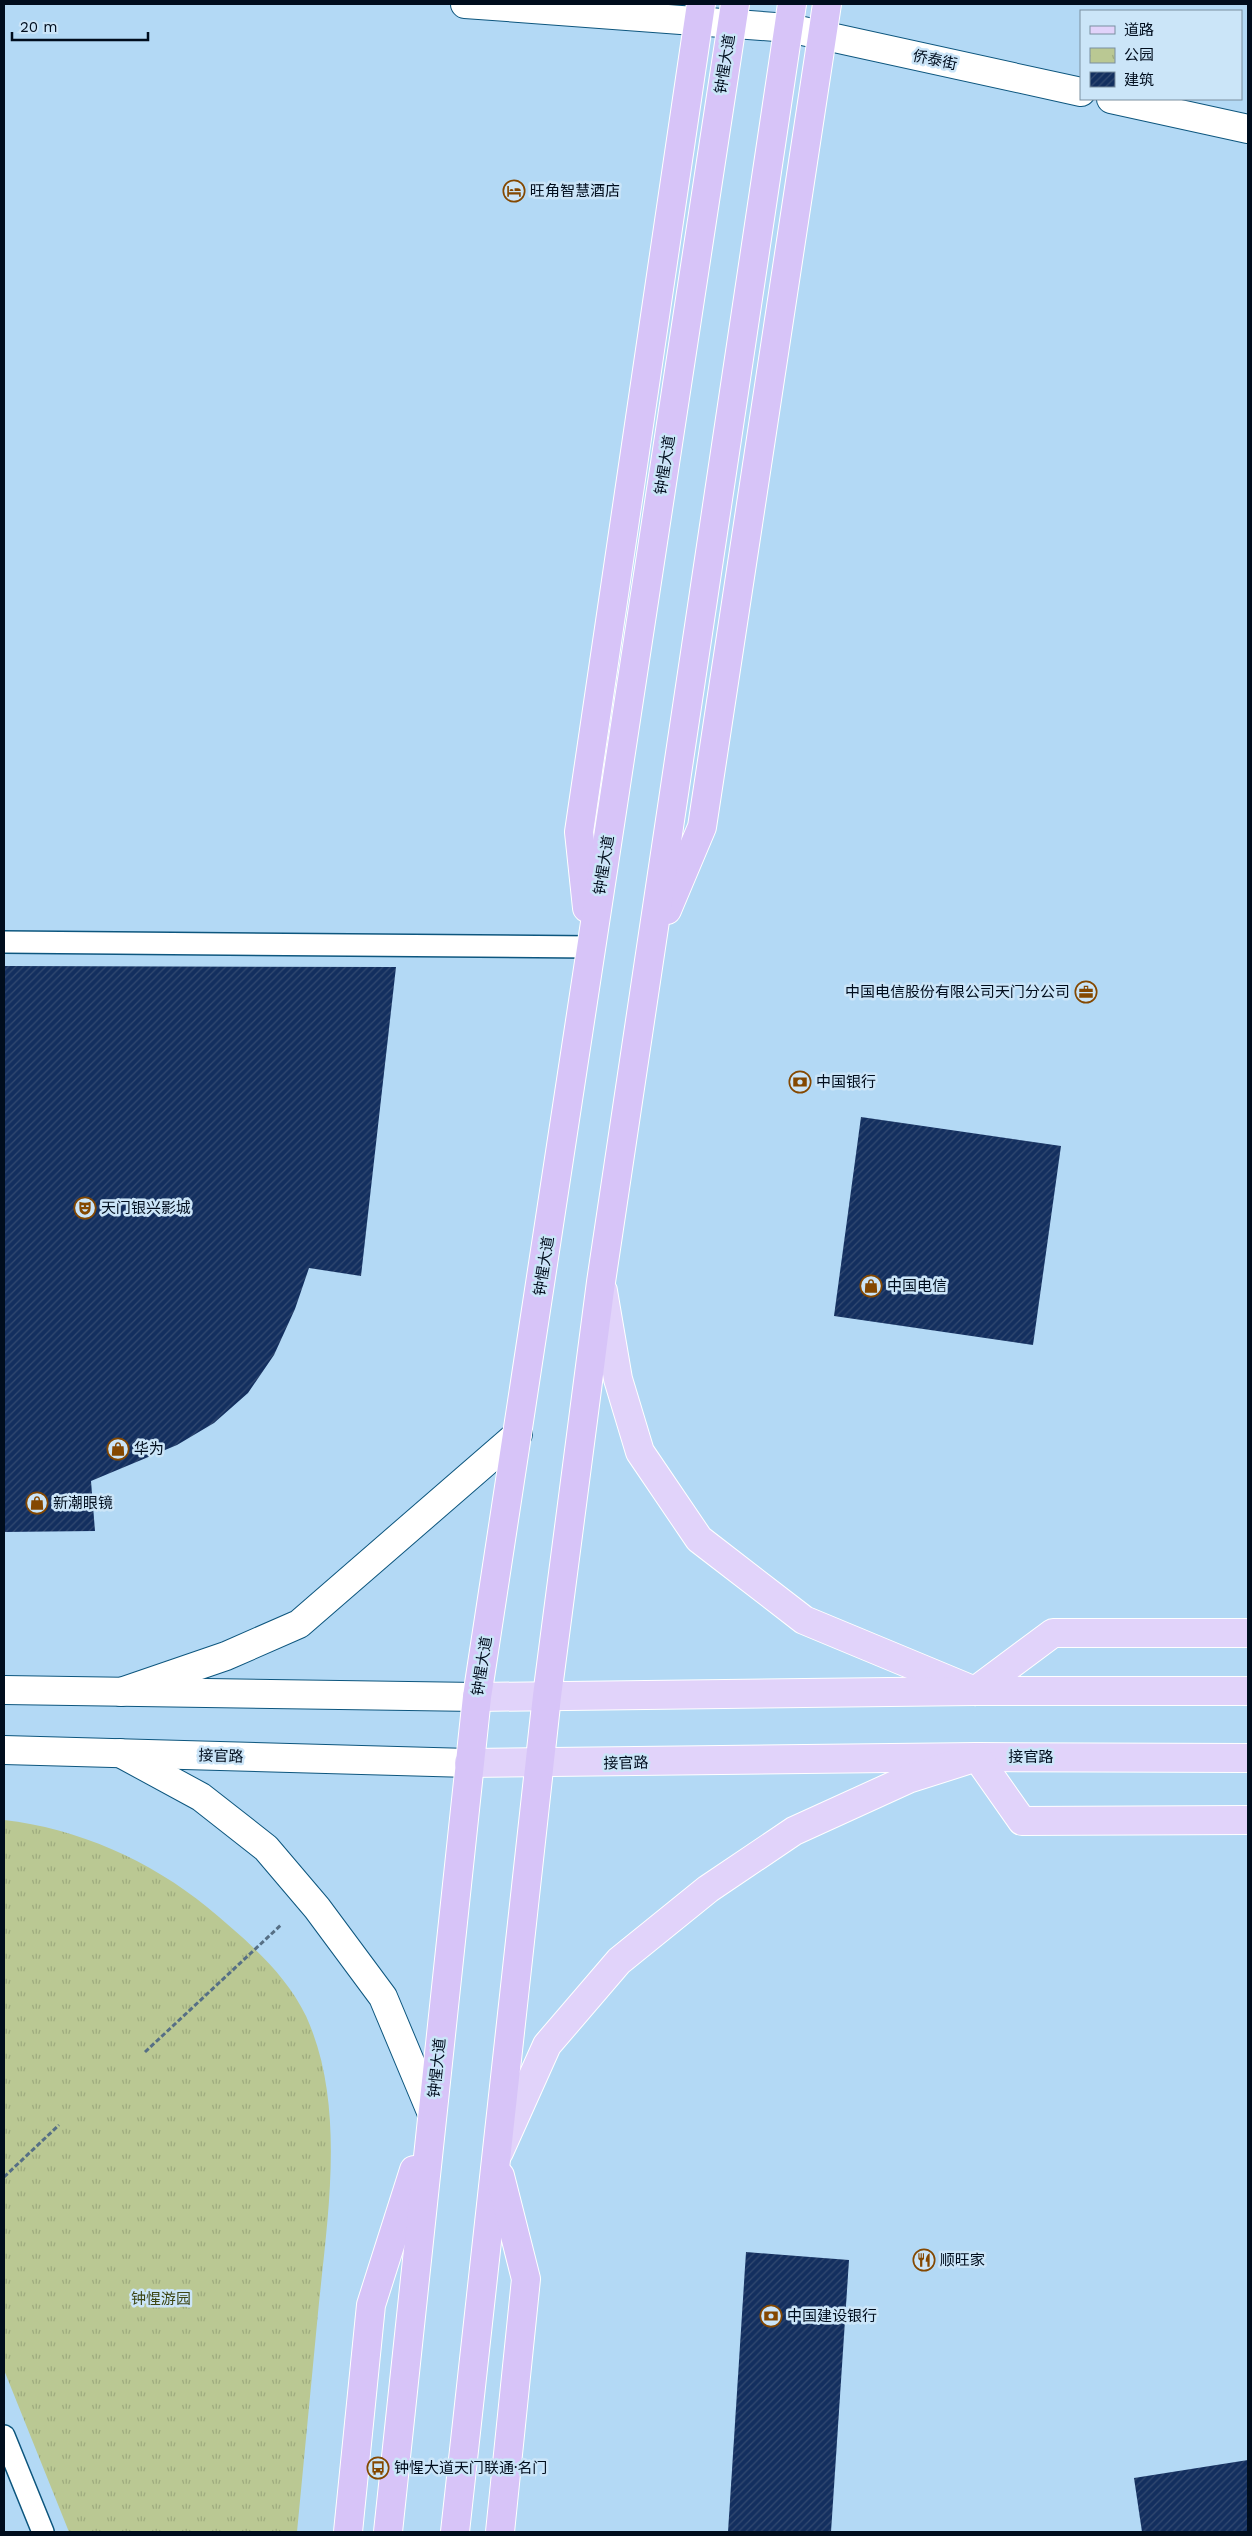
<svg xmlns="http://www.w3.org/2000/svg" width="1252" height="2536" font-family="'Work Sans','Noto Sans SC',sans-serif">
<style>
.park{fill:url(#park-tufts)}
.building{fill:url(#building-hatch)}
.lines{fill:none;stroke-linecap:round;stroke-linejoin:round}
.service-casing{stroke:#0d567e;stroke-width:24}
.minor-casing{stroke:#0d567e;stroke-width:30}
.secondary-casing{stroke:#0d567e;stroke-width:30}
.primary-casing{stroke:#fff;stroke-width:30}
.trunk-casing{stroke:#fff;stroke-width:30}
.path{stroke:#566f85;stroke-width:3;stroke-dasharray:5 2.5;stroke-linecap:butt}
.service{stroke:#fff;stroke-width:21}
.minor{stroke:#fff;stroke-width:28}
.secondary{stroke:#fff;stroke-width:28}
.primary{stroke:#e1d3fa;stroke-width:28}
.trunk{stroke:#d7c4f8;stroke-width:28}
.labels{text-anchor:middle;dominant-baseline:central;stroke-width:5;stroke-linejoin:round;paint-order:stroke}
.street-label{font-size:15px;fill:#000d1d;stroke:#cbe5f8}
.poi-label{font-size:15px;fill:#000d1d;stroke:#cbe5f8;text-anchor:start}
.park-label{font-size:15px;fill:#3c4614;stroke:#cbe5f8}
</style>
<defs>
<pattern id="park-tufts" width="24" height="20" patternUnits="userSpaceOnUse" patternTransform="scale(1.25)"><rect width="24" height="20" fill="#bac893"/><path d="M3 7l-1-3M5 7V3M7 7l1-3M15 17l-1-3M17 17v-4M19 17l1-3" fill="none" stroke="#9eab7e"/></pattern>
<pattern id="building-hatch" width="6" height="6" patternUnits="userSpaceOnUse" patternTransform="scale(1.25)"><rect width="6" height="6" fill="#132f5f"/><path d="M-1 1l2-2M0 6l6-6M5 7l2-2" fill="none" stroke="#334a71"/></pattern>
</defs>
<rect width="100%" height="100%" fill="#b3d9f5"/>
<path class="park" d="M4,1820C77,1828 151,1861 207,1907C244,1938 285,1972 306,2016C347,2106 327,2219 318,2313C311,2386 304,2459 297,2532H69L4,2370Z"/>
<g class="building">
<path d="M4,966L396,967L361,1276L309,1268L295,1309L274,1355L248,1393L214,1423L177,1445L91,1481L95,1531L4,1532Z"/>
<path d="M861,1117L1061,1146L1033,1345L834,1316Z"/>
<path d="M746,2252L849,2260L831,2532H728Z"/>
<path d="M1248,2460V2532H1142L1134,2478Z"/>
</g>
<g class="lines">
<g class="service-casing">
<g id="service">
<path d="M4,942L592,947"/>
<path d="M4,2436L43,2532"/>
</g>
</g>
<g class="minor-casing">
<g id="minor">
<path d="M465,4L789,28L1081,92"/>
<path d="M1111,99L1248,129"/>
</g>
</g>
<g class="secondary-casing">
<g id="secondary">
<path d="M4,1690L477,1697"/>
<path d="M121,1692L226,1656L299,1624L518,1434"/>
<path d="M4,1750L469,1763"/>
<path d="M120,1753L201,1797L266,1848L317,1908L383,1997L432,2114"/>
</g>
</g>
<g class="primary-casing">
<g id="primary">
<path d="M603,1291L618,1379L640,1452L699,1539L804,1620L975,1691L1053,1633H1248"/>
<path d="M477,1697L975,1691H1248"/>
<path d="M469,1763L977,1757L1248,1758"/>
<path d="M499,2152L547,2045L619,1961L708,1889L794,1831L908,1779L977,1757L1022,1821L1248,1820"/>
</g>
</g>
<g class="trunk-casing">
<g id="trunk">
<path d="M587,908L579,832L701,4"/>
<path d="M667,910L702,827L827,4"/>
<path d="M348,2532L371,2305L414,2170"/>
<path d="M388,2532L477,1697L735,4"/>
<path d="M455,2532L547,1696L601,1282L792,4"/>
<path d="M500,2532L526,2279L500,2176"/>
</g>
</g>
<g class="path">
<path d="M145,2052L282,1924"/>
<path d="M4,2177L59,2125"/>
</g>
<use href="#service" class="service"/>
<use href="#minor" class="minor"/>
<use href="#secondary" class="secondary"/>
<use href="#primary" class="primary"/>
<use href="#trunk" class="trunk"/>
</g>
<defs>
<g id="hotel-ring" transform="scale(1.125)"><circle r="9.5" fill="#cbe5f8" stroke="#844801" stroke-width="1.5"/><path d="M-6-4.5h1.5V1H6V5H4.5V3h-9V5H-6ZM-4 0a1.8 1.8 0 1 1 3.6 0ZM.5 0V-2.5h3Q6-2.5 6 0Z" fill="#844801"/></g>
<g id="office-ring" transform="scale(1.125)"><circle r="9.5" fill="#cbe5f8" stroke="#844801" stroke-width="1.5"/><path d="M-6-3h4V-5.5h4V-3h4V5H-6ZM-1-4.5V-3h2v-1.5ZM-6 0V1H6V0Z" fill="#844801"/></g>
<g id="bank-ring" transform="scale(1.125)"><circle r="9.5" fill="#cbe5f8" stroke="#844801" stroke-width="1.5"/><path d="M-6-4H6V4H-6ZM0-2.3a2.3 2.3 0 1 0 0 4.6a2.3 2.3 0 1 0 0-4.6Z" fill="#844801"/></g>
<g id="theatre-ring" transform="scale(1.125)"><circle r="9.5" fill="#cbe5f8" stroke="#844801" stroke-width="1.5"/><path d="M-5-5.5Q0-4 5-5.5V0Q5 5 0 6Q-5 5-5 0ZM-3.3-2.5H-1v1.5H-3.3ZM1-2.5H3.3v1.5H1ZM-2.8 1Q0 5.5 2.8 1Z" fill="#844801"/></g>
<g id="shop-ring" transform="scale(1.125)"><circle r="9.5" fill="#cbe5f8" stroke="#844801" stroke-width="1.5"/><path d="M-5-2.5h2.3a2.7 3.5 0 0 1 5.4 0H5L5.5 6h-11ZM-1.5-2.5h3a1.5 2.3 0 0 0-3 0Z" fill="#844801"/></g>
<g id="restaurant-ring" transform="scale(1.125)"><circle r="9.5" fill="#cbe5f8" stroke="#844801" stroke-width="1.5"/><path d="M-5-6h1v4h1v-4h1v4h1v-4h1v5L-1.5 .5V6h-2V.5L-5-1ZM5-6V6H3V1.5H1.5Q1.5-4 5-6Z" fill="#844801"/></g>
<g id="bus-ring" transform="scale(1.125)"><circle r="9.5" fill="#cbe5f8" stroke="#844801" stroke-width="1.5"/><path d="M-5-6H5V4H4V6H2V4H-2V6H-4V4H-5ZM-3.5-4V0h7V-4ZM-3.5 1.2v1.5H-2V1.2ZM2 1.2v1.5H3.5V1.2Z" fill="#844801"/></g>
</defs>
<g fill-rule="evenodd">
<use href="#hotel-ring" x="514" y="191"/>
<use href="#office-ring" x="1086" y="992"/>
<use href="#bank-ring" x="800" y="1082"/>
<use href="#theatre-ring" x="85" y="1208"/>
<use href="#shop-ring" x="871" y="1286"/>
<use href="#shop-ring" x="118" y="1449"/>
<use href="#shop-ring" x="37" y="1503"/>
<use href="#restaurant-ring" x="924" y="2260"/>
<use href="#bank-ring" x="771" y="2316"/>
<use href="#bus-ring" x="378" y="2468"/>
</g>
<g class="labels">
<g class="street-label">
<text transform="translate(935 60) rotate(12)">侨泰街</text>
<text transform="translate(725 64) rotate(-81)">钟惺大道</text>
<text transform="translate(665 465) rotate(-81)">钟惺大道</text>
<text transform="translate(604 865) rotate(-81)">钟惺大道</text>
<text transform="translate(544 1266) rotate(-81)">钟惺大道</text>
<text transform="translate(482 1666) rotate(-81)">钟惺大道</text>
<text transform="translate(221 1756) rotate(2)">接官路</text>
<text x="1031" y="1757">接官路</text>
<text transform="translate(626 1763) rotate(-1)">接官路</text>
<text transform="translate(437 2068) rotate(-84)">钟惺大道</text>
</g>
<g class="poi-label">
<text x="530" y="191">旺角智慧酒店</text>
<text x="1070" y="992" text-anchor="end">中国电信股份有限公司天门分公司</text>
<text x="816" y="1082">中国银行</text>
<text x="101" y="1208">天门银兴影城</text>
<text x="887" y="1286">中国电信</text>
<text x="134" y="1449">华为</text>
<text x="53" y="1503">新潮眼镜</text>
<text x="940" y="2260">顺旺家</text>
<text x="787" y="2316">中国建设银行</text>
<text x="394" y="2468">钟惺大道天门联通·名门</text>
</g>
<g class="park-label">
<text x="161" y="2299">钟惺游园</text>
</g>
</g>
<rect width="1252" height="2536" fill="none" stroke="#000d1d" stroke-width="10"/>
<rect x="1080" y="10" width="162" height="90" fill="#cbe5f8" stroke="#7a8fa0"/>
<rect x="1090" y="26" width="25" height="8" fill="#e1d3fa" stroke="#7a8fa0"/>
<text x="1124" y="35" font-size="15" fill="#000d1d">道路</text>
<rect x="1090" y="48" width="25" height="15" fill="url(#park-tufts)" stroke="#7a8fa0"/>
<text x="1124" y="60" font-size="15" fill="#000d1d">公园</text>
<rect x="1090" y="72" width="25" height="15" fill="url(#building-hatch)" stroke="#7a8fa0"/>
<text x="1124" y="85" font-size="15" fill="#000d1d">建筑</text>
<path d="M12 32v8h136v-8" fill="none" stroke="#000d1d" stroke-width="2.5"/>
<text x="20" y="32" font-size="15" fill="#000d1d" stroke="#cbe5f8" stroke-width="4" paint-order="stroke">20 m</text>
</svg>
